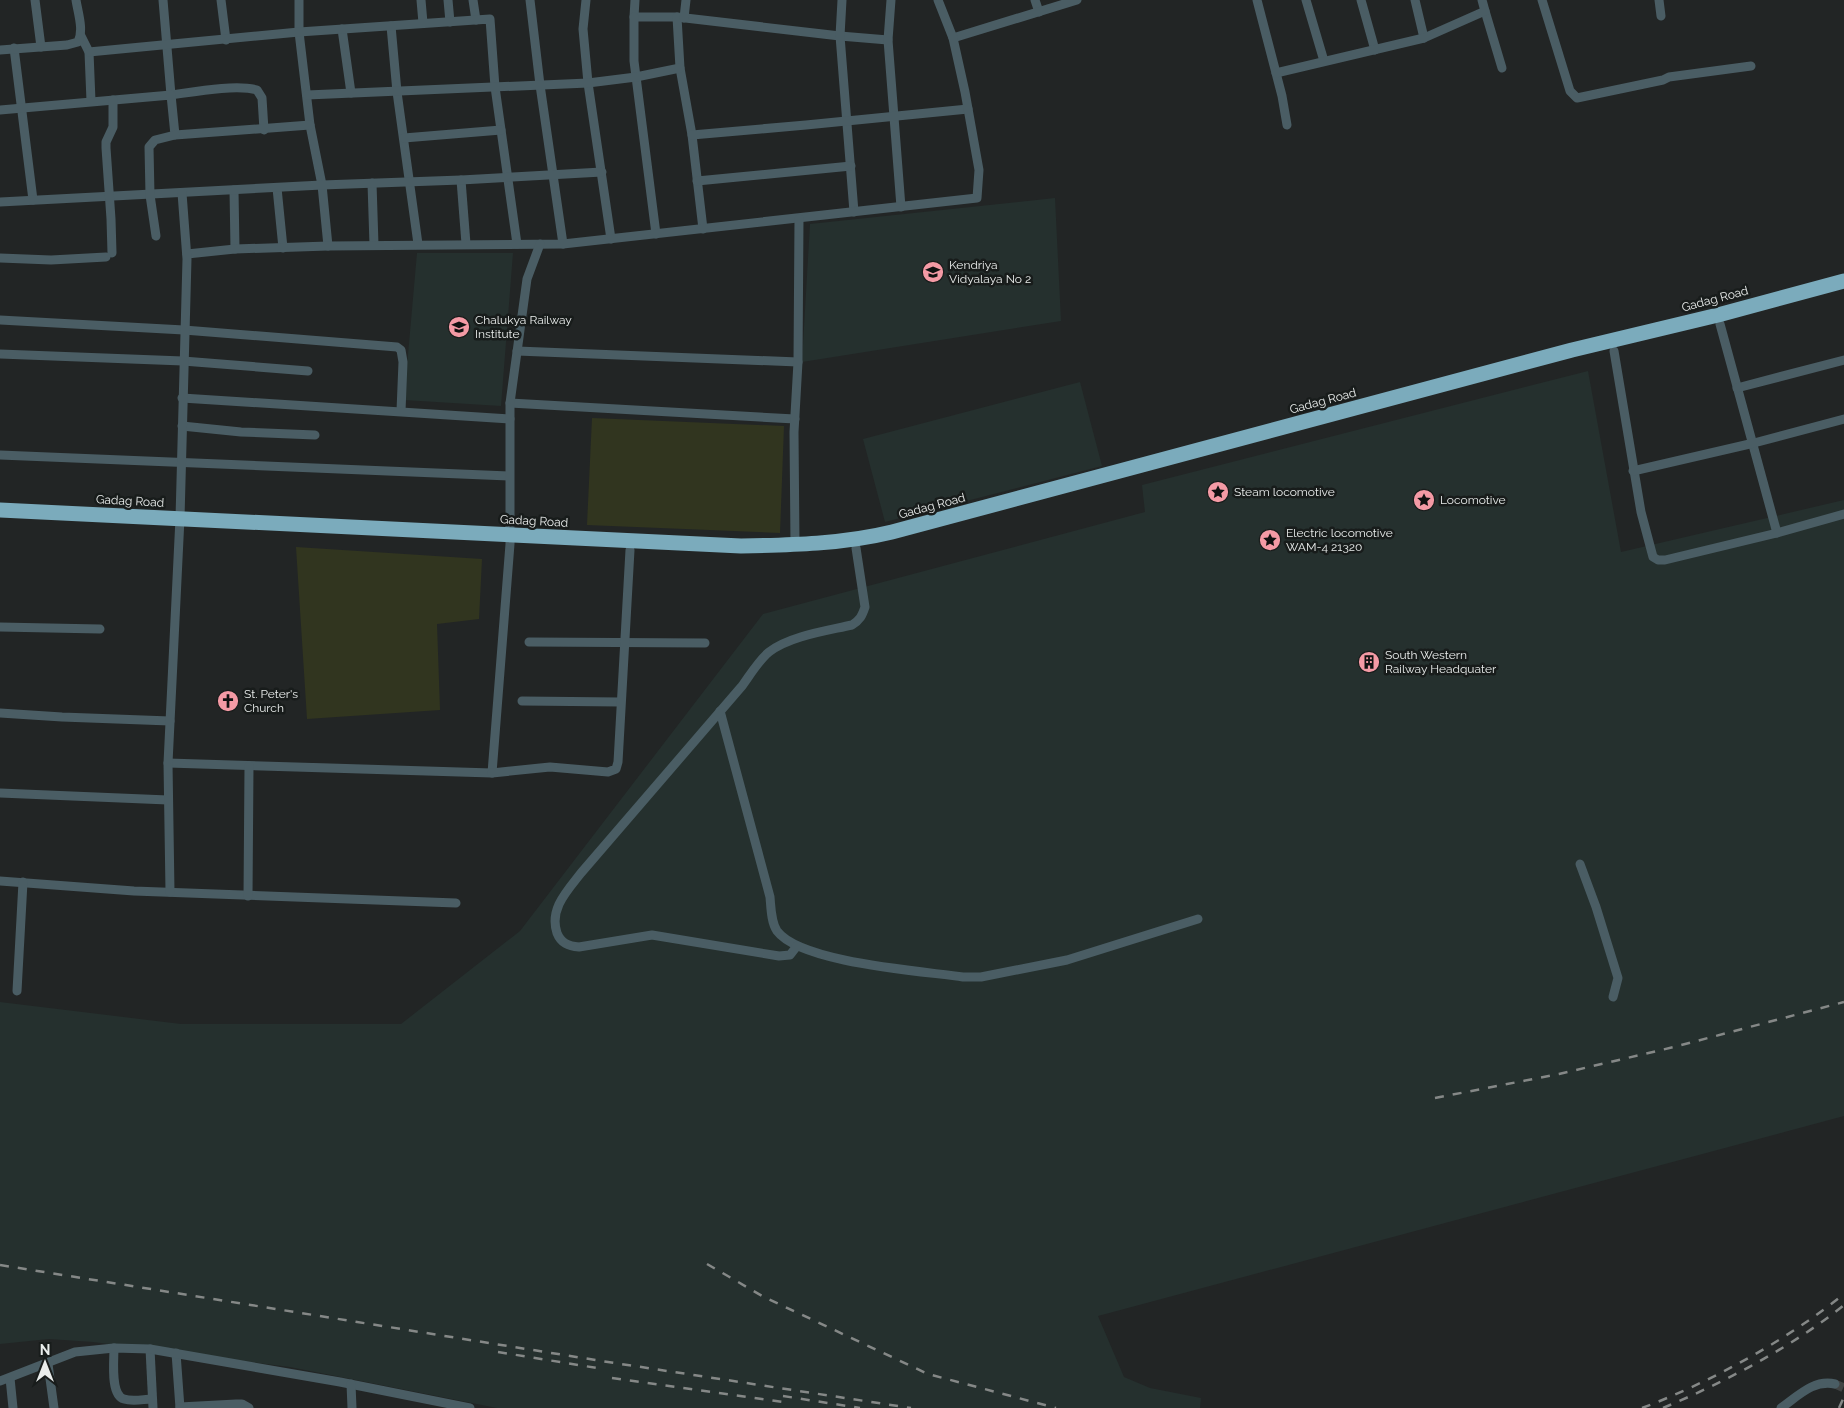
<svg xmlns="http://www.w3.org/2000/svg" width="1844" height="1408" font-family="Raleway,sans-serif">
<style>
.built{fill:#25302e}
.green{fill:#31351f}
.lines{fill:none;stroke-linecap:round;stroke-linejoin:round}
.street-tunnel{stroke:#404343;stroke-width:9;stroke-dasharray:9 4.5;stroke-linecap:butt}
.street{stroke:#4a5d64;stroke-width:9}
.highway{stroke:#7babbc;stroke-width:15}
.rail{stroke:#858887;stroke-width:2.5;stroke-dasharray:9 9;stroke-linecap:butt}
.labels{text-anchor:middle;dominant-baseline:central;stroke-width:5;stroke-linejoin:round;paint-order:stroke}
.poi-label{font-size:12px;fill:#e9eceb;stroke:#181c1b;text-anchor:start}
.street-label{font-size:12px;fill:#e9eceb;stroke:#181c1b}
</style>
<rect width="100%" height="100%" fill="#222525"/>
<g class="built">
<path d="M1055,198L1061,321L802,362L810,224Z"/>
<path d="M417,253H513L501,406L404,400Z"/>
<path d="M1588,371L1621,552L1844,500V1116L1098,1316L1124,1377L1150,1388L1201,1398L1200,1408H497L290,1367L93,1342L49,1339L0,1344V1002L181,1024H401L520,931L763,614L1145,512L1142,485Z"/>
<path d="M1080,382L1102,466L885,522L863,439Z"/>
</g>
<g class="green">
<path d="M592,418L784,426L780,533L587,525Z"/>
<path d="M296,547L482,559L479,619L437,624L440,710L307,719Z"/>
</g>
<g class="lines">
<path class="street-tunnel" d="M1835,1384L1844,1388"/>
<g class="street">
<path d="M35,0L41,47"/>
<path d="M163,0L171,95C193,92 236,84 257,90L262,98L264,130"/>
<path d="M221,0L226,40"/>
<path d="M299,0V32L310,125L322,185L328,246"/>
<path d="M421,0L423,23"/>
<path d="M448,0L450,22"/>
<path d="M473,0L476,20"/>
<path d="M530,0L540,85L563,244"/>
<path d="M586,0L583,29L588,83L611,239"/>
<path d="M635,0L634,17H677L840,36L888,40"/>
<path d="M842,0L840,36L854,212"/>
<path d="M891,0L888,40L901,207"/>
<path d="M1035,0L1039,12"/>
<path d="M1257,0L1282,96L1287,125"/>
<path d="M1306,0L1324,61"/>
<path d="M1361,0L1375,50"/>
<path d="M1415,0L1424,38"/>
<path d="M1542,0L1570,91L1577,98L1663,80L1669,77L1751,66"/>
<path d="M1659,0L1661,16"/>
<path d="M1485,11L1502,68"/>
<path d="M634,17V61L656,234"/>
<path d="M677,17L680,68L692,135L703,229"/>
<path d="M684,18L686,0"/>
<path d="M391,26L397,92L418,244"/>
<path d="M342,29L351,93"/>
<path d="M81,36L89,52L91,101"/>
<path d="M953,38L1077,0"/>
<path d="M14,48L33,200"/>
<path d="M0,50L67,45L78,42C84,30 78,13 76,0"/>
<path d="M89,52L299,32L490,19L495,87L517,244"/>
<path d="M1276,73L1424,38L1485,11L1482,0"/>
<path d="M307,95L588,83L636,77L680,68"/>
<path d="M0,110L171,95L175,135L310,125"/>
<path d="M692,135L806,125L968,109"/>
<path d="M404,138L501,130"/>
<path d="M461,180L466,244"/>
<path d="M697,181L851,166"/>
<path d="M372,183L374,245"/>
<path d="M277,188L283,248"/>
<path d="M234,190L235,249"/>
<path d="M0,202L322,185L461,180L602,172"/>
<path d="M156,236L150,195L149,147L155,140L175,135"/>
<path d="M112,253L111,219L106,148V142L113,127V100"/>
<path d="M187,254L235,249L328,246L563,244L977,198L979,170L965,92L953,38L938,0"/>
<path d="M0,258L51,260L106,257"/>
<path d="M0,320L184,330L397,347L401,350L403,362L401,411"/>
<path d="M1720,324L1777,533"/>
<path d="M517,351L798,362"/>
<path d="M1614,351L1641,512L1653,557L1658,560H1665L1777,533L1844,514"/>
<path d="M0,354L183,361L308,371"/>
<path d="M1737,388L1844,360"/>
<path d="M182,398L510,419"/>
<path d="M510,403L795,419"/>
<path d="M182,426L241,432L315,435"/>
<path d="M0,455L509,476"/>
<path d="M1633,471L1754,443L1844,419"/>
<path d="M795,545L794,432L798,362L799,219"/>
<path d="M0,627L100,629"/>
<path d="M529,642L705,643"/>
<path d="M522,701L620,702"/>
<path d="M720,711L770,897C771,908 771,922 777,931C801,963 922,971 963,977H981L1067,960L1198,919"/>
<path d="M0,713L62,717L170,721"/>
<path d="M168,763L492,773L510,544V403L527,279L540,244"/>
<path d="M492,773L550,767L608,772L616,769L618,762L630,550"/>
<path d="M0,793L168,800"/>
<path d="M1580,864L1596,907L1618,978L1613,997"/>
<path d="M0,881L134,891L456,903"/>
<path d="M170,892L168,763L180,518L187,259L182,193"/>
<path d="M248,896L249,766"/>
<path d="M797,946L790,955L779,956L652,935L579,947C568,946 561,943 557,933C549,909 567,891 581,873L742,686C750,675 759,660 769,652C790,636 826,631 852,625C860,620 862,616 865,607L856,548"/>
<path d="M17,991L23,882"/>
<path d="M114,1348C114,1361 110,1395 124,1399C133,1402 144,1399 152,1399"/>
<path d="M150,1349L153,1408"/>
<path d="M176,1353L180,1408"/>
<path d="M48,1364L54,1408"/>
<path d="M10,1378L13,1408"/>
<path d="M0,1381L75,1352L114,1348L150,1349L340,1382L470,1408"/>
<path d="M351,1384L352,1408"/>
<path d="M180,1407L236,1404H242L249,1408"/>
<path d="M1781,1408C1798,1396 1814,1379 1835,1384"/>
</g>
<path class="highway" d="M0,510L741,546C792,545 843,544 892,532L1572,350L1718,315L1844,281"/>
<g class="rail">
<path d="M1435,1098L1559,1074L1674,1047L1844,1002"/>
<path d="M707,1264L764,1297L928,1374L1056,1408"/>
<path d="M0,1265L608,1362L911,1408"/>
<path d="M498,1352L597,1368"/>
<path d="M612,1378L790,1403"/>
<path d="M783,1396L860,1408"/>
<path d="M1642,1408C1711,1382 1787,1340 1844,1294"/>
<path d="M1663,1408C1725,1382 1792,1347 1844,1305"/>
<path d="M1839,1408L1844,1397"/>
</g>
</g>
<defs>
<g id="school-disc" transform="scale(1.125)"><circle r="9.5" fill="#f49aa5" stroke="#181c1b"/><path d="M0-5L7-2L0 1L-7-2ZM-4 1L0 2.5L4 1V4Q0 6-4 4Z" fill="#111"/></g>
<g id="university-disc" transform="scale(1.125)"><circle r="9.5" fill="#f49aa5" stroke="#181c1b"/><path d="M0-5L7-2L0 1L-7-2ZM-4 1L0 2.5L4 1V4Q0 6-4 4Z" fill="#111"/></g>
<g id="sight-disc" transform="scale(1.125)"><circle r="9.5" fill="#f49aa5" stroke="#181c1b"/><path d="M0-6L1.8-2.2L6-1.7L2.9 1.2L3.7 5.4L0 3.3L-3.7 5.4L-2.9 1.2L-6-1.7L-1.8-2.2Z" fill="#111"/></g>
<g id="building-disc" transform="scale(1.125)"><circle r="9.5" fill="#f49aa5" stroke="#181c1b"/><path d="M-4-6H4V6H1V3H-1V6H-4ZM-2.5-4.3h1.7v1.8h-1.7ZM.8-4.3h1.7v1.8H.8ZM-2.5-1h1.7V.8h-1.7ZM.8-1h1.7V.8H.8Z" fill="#111"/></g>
<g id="church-disc" transform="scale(1.125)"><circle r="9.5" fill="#f49aa5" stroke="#181c1b"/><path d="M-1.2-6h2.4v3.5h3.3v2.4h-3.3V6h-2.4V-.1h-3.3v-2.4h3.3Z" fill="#111"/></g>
</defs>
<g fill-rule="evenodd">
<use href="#school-disc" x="933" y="272"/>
<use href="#university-disc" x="459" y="327"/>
<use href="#sight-disc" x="1218" y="492"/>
<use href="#sight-disc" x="1424" y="500"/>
<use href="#sight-disc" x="1270" y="540"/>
<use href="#building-disc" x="1369" y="662"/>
<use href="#church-disc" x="228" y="701"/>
</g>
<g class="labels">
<g class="poi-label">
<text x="949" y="265">Kendriya<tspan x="949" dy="14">Vidyalaya No 2</tspan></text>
<text x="475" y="320">Chalukya Railway<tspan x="475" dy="14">Institute</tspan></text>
<text x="1234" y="492">Steam locomotive</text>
<text x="1440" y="500">Locomotive</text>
<text x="1286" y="533">Electric locomotive<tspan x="1286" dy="14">WAM-4 21320</tspan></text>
<text x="1385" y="655">South Western<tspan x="1385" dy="14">Railway Headquater</tspan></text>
<text x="244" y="694">St. Peter's<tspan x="244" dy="14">Church</tspan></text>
</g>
<g class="street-label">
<text transform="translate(1715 299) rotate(-15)">Gadag Road</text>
<text transform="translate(1323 401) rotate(-15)">Gadag Road</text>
<text transform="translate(130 501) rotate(3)">Gadag Road</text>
<text transform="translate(932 506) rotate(-15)">Gadag Road</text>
<text transform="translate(534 521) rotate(3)">Gadag Road</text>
</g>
</g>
<g transform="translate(45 1363)" stroke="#181c1b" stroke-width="4" paint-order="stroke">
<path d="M0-4L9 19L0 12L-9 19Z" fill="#e9eceb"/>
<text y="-8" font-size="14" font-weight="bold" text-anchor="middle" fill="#e9eceb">N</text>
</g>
</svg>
